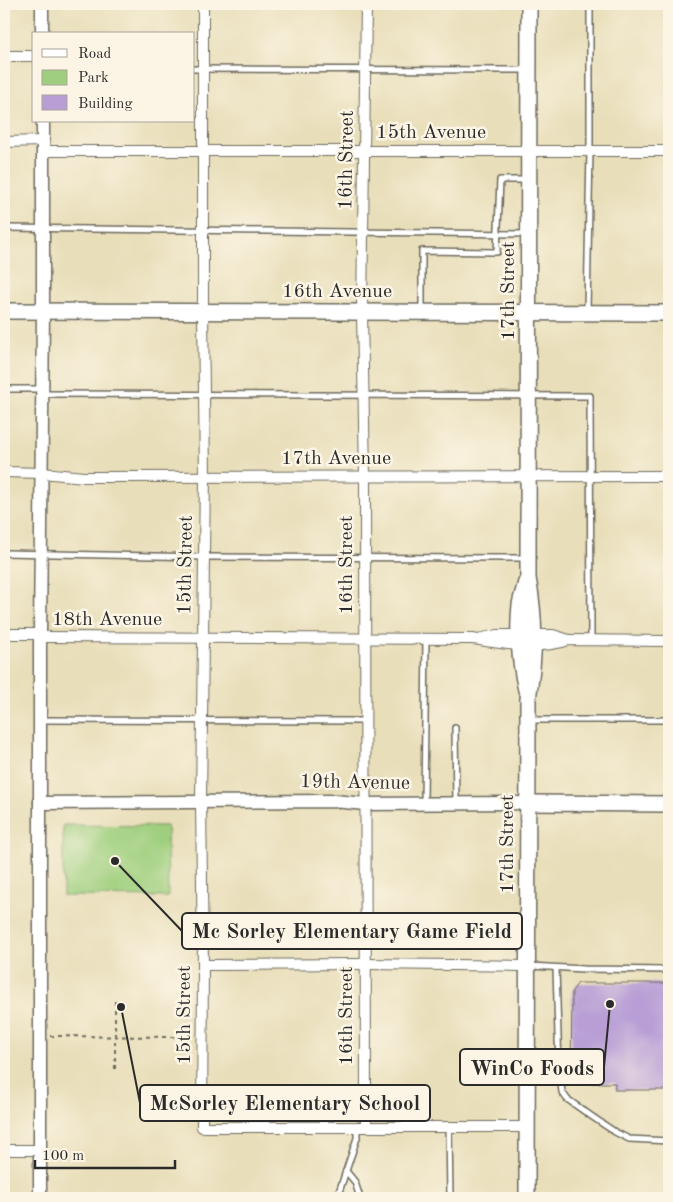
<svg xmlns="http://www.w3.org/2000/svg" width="673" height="1202" font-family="'Old Standard TT',serif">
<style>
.park{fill:#9fcf7e;stroke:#657d54}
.building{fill:#b89ed5}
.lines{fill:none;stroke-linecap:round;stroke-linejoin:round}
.service-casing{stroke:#6d6a5d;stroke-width:8}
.minor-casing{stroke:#6d6a5d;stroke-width:12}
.tertiary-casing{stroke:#6d6a5d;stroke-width:15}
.secondary-casing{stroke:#6d6a5d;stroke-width:18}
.path{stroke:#6d6a5d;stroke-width:2;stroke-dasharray:4 4;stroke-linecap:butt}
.service{stroke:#fff;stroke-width:5}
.minor{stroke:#fff;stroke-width:10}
.tertiary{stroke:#fff;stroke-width:12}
.secondary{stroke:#fff;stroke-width:15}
.labels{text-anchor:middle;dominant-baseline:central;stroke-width:5;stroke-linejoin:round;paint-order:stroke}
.street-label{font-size:20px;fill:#2b2b2b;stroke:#fcf5e5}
.leader{fill:none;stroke:#2b2b2b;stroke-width:2}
.callout-dot{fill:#2b2b2b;stroke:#fcf5e5;stroke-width:2}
.callout{fill:#fcf5e5;stroke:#2b2b2b;stroke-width:2}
.callout-label{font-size:21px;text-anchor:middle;font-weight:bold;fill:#2b2b2b}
</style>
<rect width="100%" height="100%" fill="#fcf5e5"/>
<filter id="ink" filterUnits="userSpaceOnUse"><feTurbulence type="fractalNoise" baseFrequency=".02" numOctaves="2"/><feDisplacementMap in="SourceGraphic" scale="10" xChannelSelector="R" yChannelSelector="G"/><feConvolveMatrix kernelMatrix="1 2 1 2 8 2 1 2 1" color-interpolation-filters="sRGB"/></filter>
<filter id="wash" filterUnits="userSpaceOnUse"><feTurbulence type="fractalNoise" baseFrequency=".0096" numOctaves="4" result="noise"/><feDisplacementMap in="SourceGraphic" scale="20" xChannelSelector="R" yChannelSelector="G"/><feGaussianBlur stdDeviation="1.12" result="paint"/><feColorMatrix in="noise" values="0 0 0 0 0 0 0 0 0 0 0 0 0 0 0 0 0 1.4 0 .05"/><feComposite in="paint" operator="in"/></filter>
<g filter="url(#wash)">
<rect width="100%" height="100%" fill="#e8deb9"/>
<path class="park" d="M63,825L167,826L168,897L63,896Z"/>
<g id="blocks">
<path class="building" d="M578,983H669V1090H615V1083H590V1079H571L572,991Z"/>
</g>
</g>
<g filter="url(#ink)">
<use href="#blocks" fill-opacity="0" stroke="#6d6a5d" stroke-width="1"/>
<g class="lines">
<g class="service-casing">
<g id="service">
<path d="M194,69L528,70"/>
<path d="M4,228L526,234"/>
<path d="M587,311L590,150V4"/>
<path d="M422,312V251L497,252L500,180H528"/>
<path d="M4,389H41"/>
<path d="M43,394L590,396L591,640"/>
<path d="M4,553L204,557L526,558"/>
<path d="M40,720L365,721"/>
<path d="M531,720H669"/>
<path d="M455,728L456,803"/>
<path d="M424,803L426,639"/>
<path d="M530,966L584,969L669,970"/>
<path d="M556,968L559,1069L562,1092L567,1099L594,1118L615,1132L629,1139L669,1141"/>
<path d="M449,1126L450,1198"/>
<path d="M346,1171L355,1182L360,1198"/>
<path d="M337,1198L357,1138V1127"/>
</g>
</g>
<g class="minor-casing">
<g id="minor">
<path d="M203,4V311L205,476L201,802L203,965L202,1127H527"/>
<path d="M4,56H34"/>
<path d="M4,142L43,141"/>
<path d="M43,151H669"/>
<path d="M4,472L42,473L84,477L669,476"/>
<path d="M4,634H41"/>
<path d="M40,637L473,639C504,644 539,650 569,640L669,641"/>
<path d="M483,638L497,635H553L569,640"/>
<path d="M203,965L364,964L527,966"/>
<path d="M366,1127L365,477L362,312L366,4"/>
<path d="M4,1150H40"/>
</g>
</g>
<g class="tertiary-casing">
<g id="tertiary">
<path d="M42,4V34"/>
<path d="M40,803L334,801L365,804L528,803"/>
<path d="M40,1198V637L43,311V121"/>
</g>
</g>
<g class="secondary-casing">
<g id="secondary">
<path d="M4,311L669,313"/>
<path d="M526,690C520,663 517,633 520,605C521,598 524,590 526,582"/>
<path d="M528,803L669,804"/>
<path d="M527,1198L528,699C535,655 536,621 528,578L529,4"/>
</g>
</g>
<g class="path">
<path d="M50,1036L176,1037L180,1032H190"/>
<path d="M115,1069V999"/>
</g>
<use href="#service" class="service"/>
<use href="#minor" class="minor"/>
<use href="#tertiary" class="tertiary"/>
<use href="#secondary" class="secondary"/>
</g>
</g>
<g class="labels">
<g class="street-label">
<text x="431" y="133">15th Avenue</text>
<text transform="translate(347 160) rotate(-89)">16th Street</text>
<text transform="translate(509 291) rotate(-90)">17th Street</text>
<text x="337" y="292">16th Avenue</text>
<text x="336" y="459">17th Avenue</text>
<text transform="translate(186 565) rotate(-89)">15th Street</text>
<text transform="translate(347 565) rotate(-90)">16th Street</text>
<text x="107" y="620">18th Avenue</text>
<text transform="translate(355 783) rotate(1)">19th Avenue</text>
<text transform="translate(508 844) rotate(-90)">17th Street</text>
<text transform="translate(185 1015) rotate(-90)">15th Street</text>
<text transform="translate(347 1016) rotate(-90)">16th Street</text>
</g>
</g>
<path class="leader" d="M115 861L182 931M610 1004L604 1067M121 1007L140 1103"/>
<g class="callout-dot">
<circle cx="115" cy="861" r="5"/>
<circle cx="610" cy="1004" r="5"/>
<circle cx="121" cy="1007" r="5"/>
</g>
<g class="callout">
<rect x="182" y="913" width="340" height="36" rx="5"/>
<rect x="460" y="1049" width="144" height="36" rx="5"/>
<rect x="140" y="1085" width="290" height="36" rx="5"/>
</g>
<g class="callout-label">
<text x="352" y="938">Mc Sorley Elementary Game Field</text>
<text x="532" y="1075">WinCo Foods</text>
<text x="285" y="1110">McSorley Elementary School</text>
</g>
<rect width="673" height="1202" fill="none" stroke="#fcf5e5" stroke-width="20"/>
<rect x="32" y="32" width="162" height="90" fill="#fcf5e5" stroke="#a8a49b"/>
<rect x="42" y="49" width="25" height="8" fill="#ffffff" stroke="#a8a49b"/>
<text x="78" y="58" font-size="15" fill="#2b2b2b">Road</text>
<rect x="42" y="70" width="25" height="15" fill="#9fcf7e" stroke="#a8a49b"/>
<text x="78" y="82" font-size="15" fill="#2b2b2b">Park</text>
<rect x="42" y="95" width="25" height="15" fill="#b89ed5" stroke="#a8a49b"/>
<text x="78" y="108" font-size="15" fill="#2b2b2b">Building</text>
<path d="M35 1160v8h140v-8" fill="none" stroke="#2b2b2b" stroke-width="2.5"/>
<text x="42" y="1160" font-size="15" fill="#2b2b2b" stroke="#fcf5e5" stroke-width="4" paint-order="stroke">100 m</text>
</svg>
